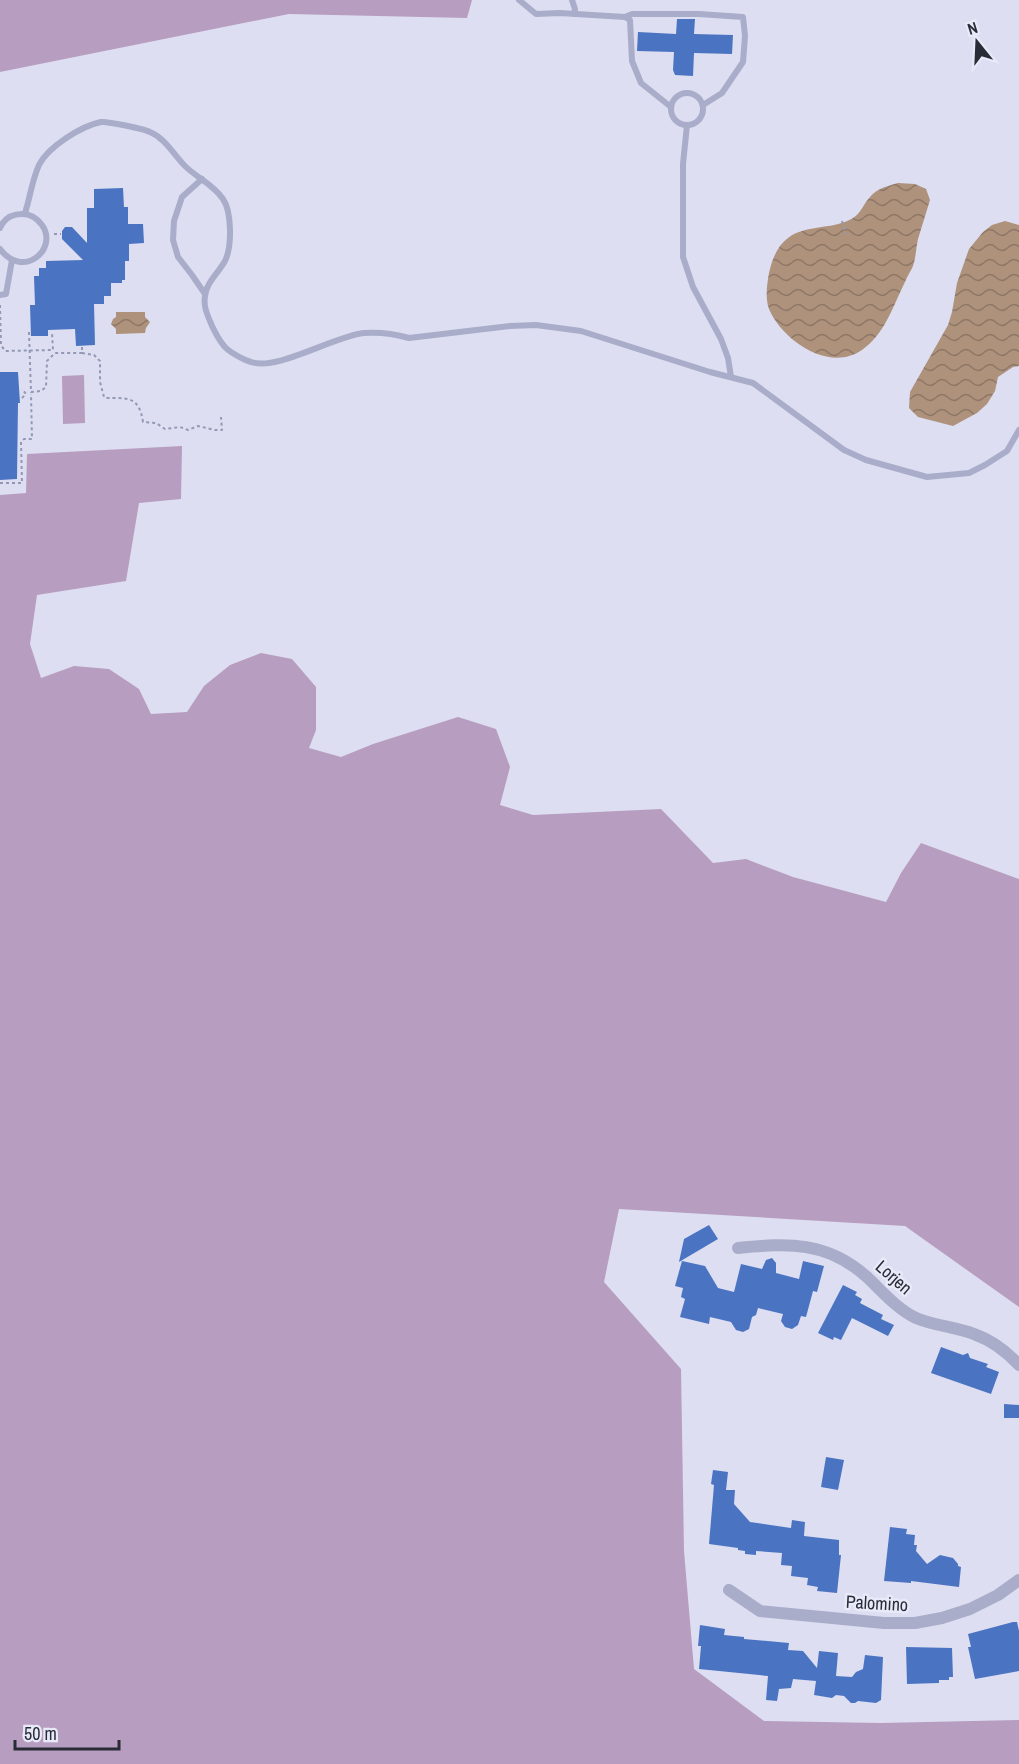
<svg xmlns="http://www.w3.org/2000/svg" width="1019" height="1764" font-family="'Archivo Narrow',sans-serif">
<style>
.grass{fill:#b79dc0}
.water{fill:url(#water-waves)}
.building{fill:#4a74c2}
.lines{fill:none;stroke-linecap:round;stroke-linejoin:round}
.path{stroke:#9399b5;stroke-width:2;stroke-dasharray:3 3;stroke-linecap:butt}
.service{stroke:#a9adc9;stroke-width:6}
.minor{stroke:#a9adc9;stroke-width:12}
.labels{text-anchor:middle;dominant-baseline:central;stroke-width:5;stroke-linejoin:round;paint-order:stroke}
.street-label{font-size:18px;fill:#282c36;stroke:#e9eaf9}
</style>
<defs>
<pattern id="water-waves" width="16" height="10" patternUnits="userSpaceOnUse" patternTransform="scale(1.5)"><rect width="16" height="10" fill="#ae927c"/><path d="M0 5q4-4 8 0t8 0" fill="none" stroke="#8e7766"/></pattern>
</defs>
<rect width="100%" height="100%" fill="#dddef1"/>
<g class="grass">
<path d="M0,0H472L467,18L289,14L0,72Z"/>
<path d="M84,375L85,423L63,424L62,376Z"/>
<path d="M182,446L181,499L139,503L126,581L37,595L30,644L41,678L74,666L109,669L139,689L151,714L187,712L204,686L230,665L261,653L292,659L316,687V730L309,748L341,757L373,744L458,717L496,729L510,767L500,805L533,815L661,809L713,863L746,859L793,877L886,902L901,873L921,843L1019,879V1307L905,1226L619,1209L604,1282L681,1369L684,1551L694,1669L764,1721L881,1723L1019,1720V1764H0V495L26,493L27,454Z"/>
</g>
<g class="water">
<path d="M898,183L915,184L926,189L930,200C926,213 922,226 918,239C916,248 916,257 913,266C911,271 907,276 905,282C893,306 885,334 862,350C829,373 782,340 769,309C765,298 767,284 769,273C772,260 777,246 788,238C806,224 834,230 853,218C861,213 864,203 870,197C877,188 888,186 898,183Z"/>
<path d="M1005,221L1019,225V366L1013,367L998,377L995,391L987,404L977,413L953,426L918,417L909,408L910,392L948,325L952,312L957,283L969,249L983,232L992,225Z"/>
<path d="M116,312H145V317L150,322L146,328L145,333L116,334V329L111,324L113,319L116,317Z"/>
</g>
<g class="building">
<path d="M677,19H695L694,34L733,35L732,54L694,53L693,76L675,75L673,70L674,52L637,51L638,32L676,34Z"/>
<path d="M123,188L124,207H128V224H143L144,243L129,244V261H125V280H122V283H111V296H104V304H94L95,345L76,346L75,329L48,330V336H31L30,305H35L34,276H39V268H46V261L83,260L62,239V231L65,227H72L87,243V208H94V189Z"/>
<path d="M0,372H18L20,403H18L17,479L0,480Z"/>
<path d="M709,1225L718,1239L679,1262L684,1239Z"/>
<path d="M772,1258L776,1263V1273L799,1279L803,1261L824,1266L817,1292L813,1291L806,1317L801,1316L798,1325L792,1329L785,1327L781,1321L783,1314L758,1308L756,1315L752,1317L749,1329L743,1332L736,1330L731,1322L710,1317L709,1324L680,1317L685,1299L681,1297L683,1288L675,1286L682,1261L705,1266L718,1288L734,1292L741,1264L762,1269L766,1260Z"/>
<path d="M843,1285L857,1292L855,1295L862,1299L860,1303L883,1315L881,1319L894,1325L888,1336L852,1318L841,1340L834,1337L833,1340L818,1333Z"/>
<path d="M941,1347L963,1355L968,1353L970,1358L988,1364L986,1367L999,1372L991,1394L931,1373Z"/>
<path d="M1004,1404L1019,1405V1418H1004Z"/>
<path d="M826,1457L844,1460L838,1490L821,1487Z"/>
<path d="M713,1470L728,1472L726,1490H735L734,1504L750,1522L791,1528L792,1520L805,1522L804,1536L839,1540V1555H841L837,1593L817,1591L818,1587L807,1585L808,1578L791,1576L792,1566L781,1565L782,1553L756,1551V1555L745,1554V1551L738,1550V1548L709,1544L714,1485L711,1484Z"/>
<path d="M890,1527L907,1529L906,1534L915,1535L914,1545H917L916,1551L927,1564L940,1555L953,1558L958,1564V1566L961,1567L959,1587L911,1581V1583L884,1581Z"/>
<path d="M1013,1622H1017L1019,1631V1671L975,1679L968,1647H971L968,1634Z"/>
<path d="M700,1625L725,1629L724,1635L744,1637V1639L789,1643L788,1650L803,1651L817,1668L819,1651L838,1653L836,1676L852,1677L856,1672L863,1669L865,1655L883,1657L881,1700L876,1703L858,1701L855,1703H851L844,1696L836,1695L832,1698L814,1695L816,1681L793,1679L791,1688L779,1689L777,1701L766,1700L768,1676L699,1669L701,1646H698Z"/>
<path d="M906,1647L952,1648L953,1677H949V1680H939V1683L907,1684Z"/>
</g>
<g class="lines">
<g class="path">
<path d="M842,221L846,234"/>
<path d="M54,234H61"/>
<path d="M0,305L1,345L5,351L53,350L52,332"/>
<path d="M29,332L31,392L41,391L46,387L47,361L55,353H82"/>
<path d="M82,347V353L94,355L100,361V382L104,397L105,398C128,398 139,396 143,422L156,423L165,429L180,427L188,430L198,426L215,430H222L221,417"/>
<path d="M22,398L26,394L22,389"/>
<path d="M0,483H22L21,442L24,439H32L31,394"/>
</g>
<g class="service">
<path d="M519,0L536,14L560,13L625,17L630,20L632,61L641,83L671,107"/>
<path d="M572,0L575,9L574,14"/>
<path d="M625,17L632,14H699L743,17L745,36L743,62L722,93L703,105"/>
<circle cx="687" cy="109" r="16"/>
<path d="M687,125L683,164V257L693,287L721,339L728,358L731,377"/>
<path d="M202,179L182,197L174,221L173,240L178,257L192,275L205,294"/>
<path d="M25,213C30,198 32,180 39,165C48,147 81,126 101,122C107,121 144,129 150,132C165,138 174,155 185,166C197,178 213,184 223,199C232,212 232,247 225,261C219,272 206,283 205,296C203,307 208,316 212,326C216,334 220,343 227,349C233,354 244,360 251,362C278,371 334,336 364,333C379,332 395,334 409,338L510,326L536,325L581,331L710,372L753,383L844,450L866,460L927,477L969,473L985,465L1007,451L1019,430"/>
<path d="M0,228C4,219 12,214 22,214C30,214 37,218 42,225C59,249 23,280 0,249"/>
<path d="M0,295L6,294L12,260"/>
</g>
<g class="minor">
<path d="M738,1248C788,1243 827,1241 867,1277C882,1291 897,1309 916,1318C935,1326 956,1327 974,1334C991,1340 1007,1352 1019,1365"/>
<path d="M729,1590L760,1611L884,1623H915L942,1618L970,1609L998,1595L1019,1580"/>
</g>
</g>
<g class="labels">
<g class="street-label">
<text transform="translate(894 1277) rotate(41)">Lorjen</text>
<text transform="translate(877 1603) rotate(3)">Palomino</text>
</g>
</g>
<g transform="translate(977 42) rotate(342)" stroke="#e9eaf9" stroke-width="4.5" paint-order="stroke">
<path d="M0-4.5L10 22L0 15L-10 22Z" fill="#282c36"/>
<text y="-9" font-size="16" font-weight="bold" text-anchor="middle" fill="#282c36">N</text>
</g>
<path d="M15 1740v9h104v-9" fill="none" stroke="#282c36" stroke-width="3"/>
<text x="24" y="1740" font-size="18" fill="#282c36" stroke="#e9eaf9" stroke-width="4.5" paint-order="stroke">50 m</text>
</svg>
